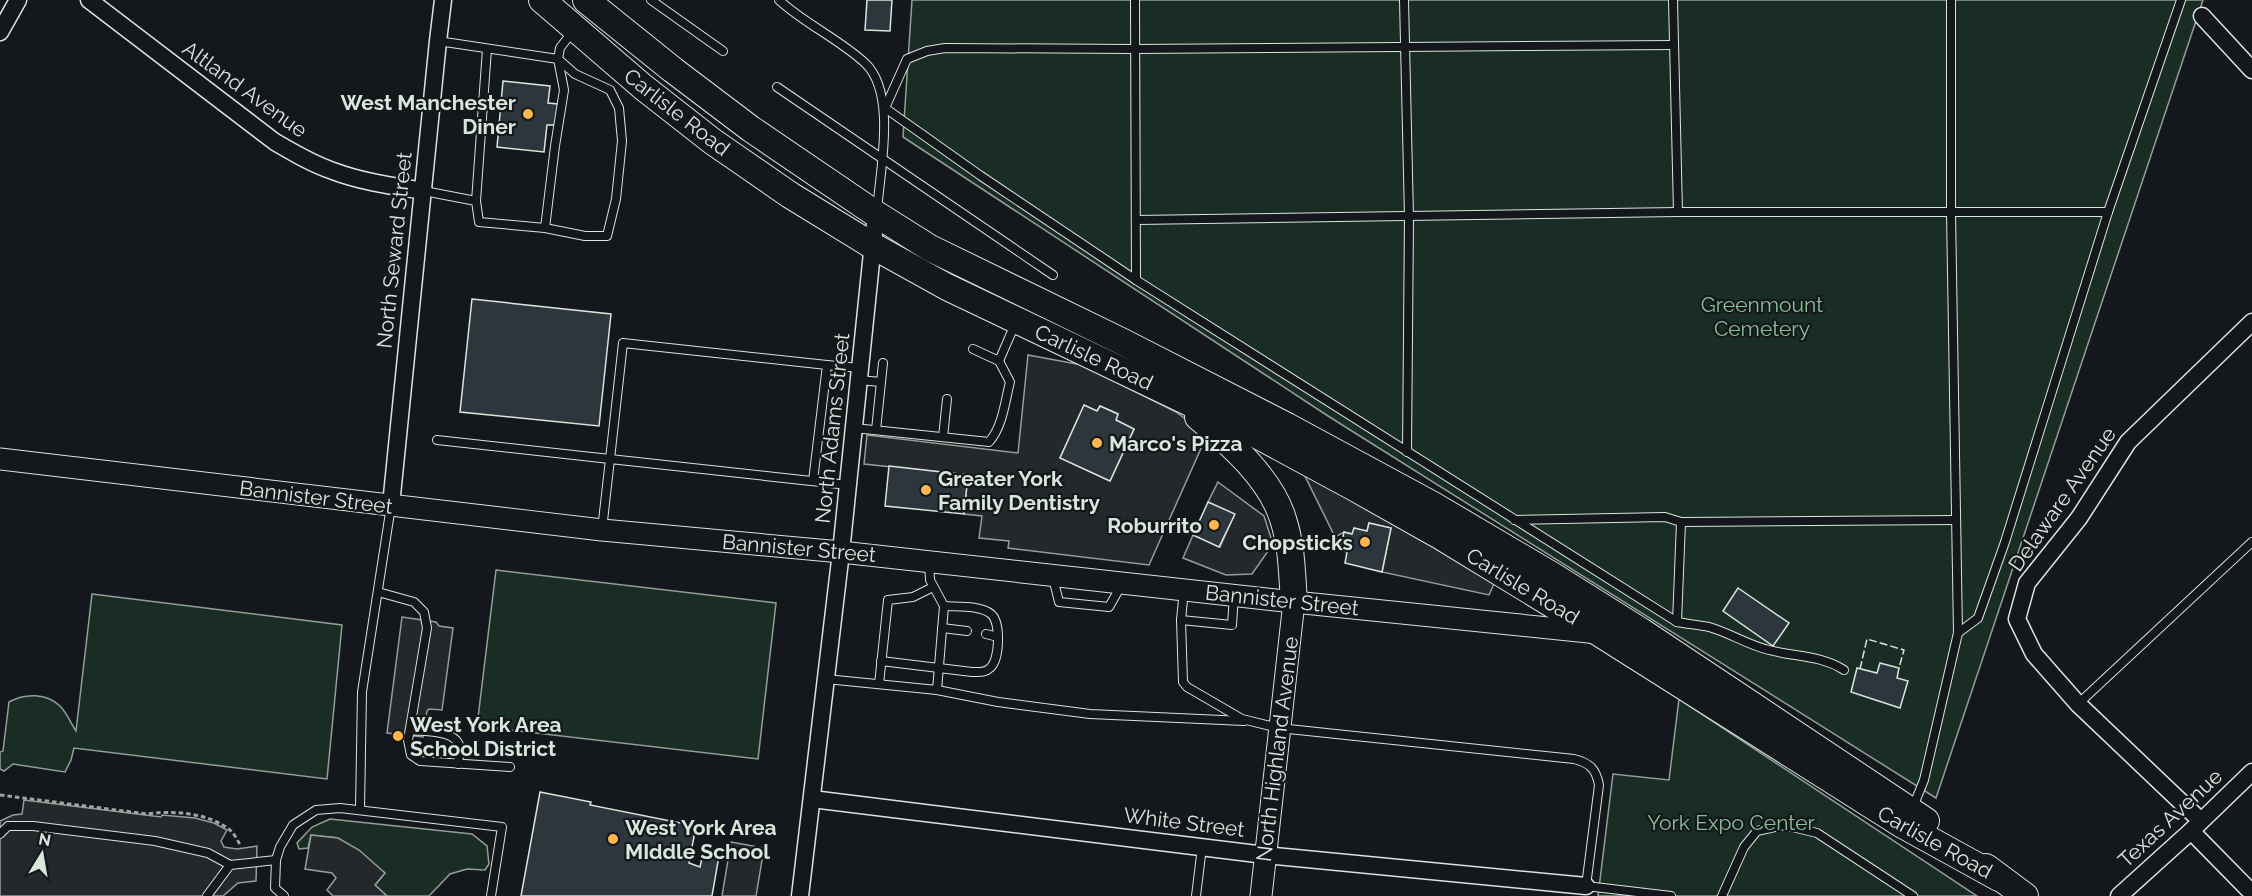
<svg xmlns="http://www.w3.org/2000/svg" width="2252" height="896" font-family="Raleway,sans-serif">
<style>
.green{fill:#1a2d24;stroke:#939e99;stroke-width:1.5}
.parking{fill:#24282b;stroke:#939e99;stroke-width:1.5;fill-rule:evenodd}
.building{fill:#2c363c;stroke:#d8e6dc;stroke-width:1.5}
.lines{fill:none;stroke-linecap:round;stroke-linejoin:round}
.service-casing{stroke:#d8e6dc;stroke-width:10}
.minor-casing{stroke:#d8e6dc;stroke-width:19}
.tertiary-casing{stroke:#d8e6dc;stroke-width:23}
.primary-casing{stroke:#d8e6dc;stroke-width:28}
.path{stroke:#9da8a2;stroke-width:3;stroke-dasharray:4.5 3;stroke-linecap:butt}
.service{stroke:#14181c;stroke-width:8}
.minor{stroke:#14181c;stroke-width:16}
.tertiary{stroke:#14181c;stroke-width:21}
.primary{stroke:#14181c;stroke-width:26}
.fence{stroke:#d8e6dc;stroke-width:1.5;stroke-dasharray:8 3;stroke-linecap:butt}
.poi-dot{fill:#ffb74d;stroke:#14181c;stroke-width:2}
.labels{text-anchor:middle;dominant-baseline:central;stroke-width:4.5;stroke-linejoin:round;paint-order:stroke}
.street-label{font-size:21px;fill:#d8e6dc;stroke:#14181c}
.poi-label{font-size:21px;font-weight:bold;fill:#d8e6dc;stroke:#14181c;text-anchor:start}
.park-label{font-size:21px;fill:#8ac095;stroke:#14181c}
</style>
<rect width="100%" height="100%" fill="#14181c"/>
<g class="green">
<path d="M912,0H2203L1936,798L1328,416L903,137Z"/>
<path d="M496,570L776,603L758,759L477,726Z"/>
<path d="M92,594L342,625L327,779L74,748L71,760L65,772L13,764L4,771L0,769V752L3,751L9,702C25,693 47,693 60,706C67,713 71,724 76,731Z"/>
<path d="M1679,699L1977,896H1598L1613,774L1669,780Z"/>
<path d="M330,819L472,834L487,846L489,864L485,870L467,869L450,874L429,896H387L375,885L385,873L338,838L311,835L308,848L299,849L297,843L312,827Z"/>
</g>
<g class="parking">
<path d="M1028,355L1082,365L1176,412L1207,435L1149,565L1008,548L1009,541L979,538L982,516L964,514L968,475L864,464L867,435L1018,453ZM1084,406L1097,411L1100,406L1118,414L1116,420L1134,429L1110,481L1060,458Z"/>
<path d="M1300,466L1497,577L1489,595L1382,572L1391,528L1369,523L1367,531L1352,534L1344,532L1335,537Z"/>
<path d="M1218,482L1264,516L1273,544L1252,574L1226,575L1183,558L1193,535L1220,547L1234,515L1208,502Z"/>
<path d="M402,617L436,622L439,626L453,628L442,710L429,709L427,711L423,737L387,733Z"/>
<path d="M24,800L161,817L162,815L195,818L214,823L227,830L221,841L224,847L237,849L257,846L256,881L238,883L223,896H0V821L13,815L22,814Z"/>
<path d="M311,835L338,838L359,850L385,873L375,885L387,896H333L327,890L336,878L332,873L305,869Z"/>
<path d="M731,842L764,848L756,896H722Z"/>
</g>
<g class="building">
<path d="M867,0H892L890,31L865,30Z"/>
<path d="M503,81L550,86L548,103L558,104L556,125H547L544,152L497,147Z"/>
<path d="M472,299L611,314L599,426L460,412Z"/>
<path d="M1084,405L1097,411L1100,406L1118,414L1116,420L1134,429L1110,481L1060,458Z"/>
<path d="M889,466L968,475L964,514L885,506Z"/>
<path d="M1208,502L1235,514L1219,547L1193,535Z"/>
<path d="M1369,523L1391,528L1382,572L1345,563L1347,552L1340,550L1344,532L1352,534L1354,528L1367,531Z"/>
<path d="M1738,588L1789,623L1773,646L1723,611Z"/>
<path d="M1880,663L1899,668L1897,678L1908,681L1900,708L1851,692L1857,668L1877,673Z"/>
<path d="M540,792L591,802L590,805L696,826L689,863L700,867L703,853L719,856L712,896H521Z"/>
</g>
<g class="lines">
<g class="service-casing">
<g id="service">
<path d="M651,0L723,51"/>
<path d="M779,0C805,24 839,39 865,63C897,93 880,170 877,211"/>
<path d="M1135,0L1136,280L1677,622L1681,522L1956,520"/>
<path d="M1404,0L1409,217L1407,452"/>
<path d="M1673,0L1678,212H2108"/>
<path d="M777,87L1053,275"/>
<path d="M424,191L476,201L479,222L545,228L585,236H607L616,199L622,141L619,108L610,90L575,74L558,59L438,41"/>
<path d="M476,201L487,49"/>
<path d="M1136,220L1678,212"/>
<path d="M545,228L555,146L564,90L558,59L560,48L573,31"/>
<path d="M1136,280L981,176L885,108L907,59L927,51L945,48L1135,49L1674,45"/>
<path d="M973,349L999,361L1015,324"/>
<path d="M859,380L881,382"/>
<path d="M854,428L989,442C1003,426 1005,401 1010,382L999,361"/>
<path d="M876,430L883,363"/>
<path d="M943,437L947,399"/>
<path d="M437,440L610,459L623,343L827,365"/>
<path d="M813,481L827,365L860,368"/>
<path d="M1514,520L1665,517L1681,522"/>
<path d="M602,530L610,459L848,485"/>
<path d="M1053,578L1059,602L1109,607L1122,584"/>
<path d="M1184,590L1181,620L1232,625L1234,595"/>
<path d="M378,592L414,602L424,612L427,628L408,740L411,755L420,761L510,767"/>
<path d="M1181,620L1183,682L1187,687L1242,719L1279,728L1574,759C1590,763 1596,769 1599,785L1586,886L1671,896"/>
<path d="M1677,622C1688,624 1699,625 1709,627C1730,633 1748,645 1769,650C1795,657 1821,655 1844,670"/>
<path d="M942,628L967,631"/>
<path d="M1958,633L1978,618L2005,542L2108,212L2181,0"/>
<path d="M986,634L998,637"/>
<path d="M881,661L972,672C979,672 985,673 990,668C1000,660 1001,622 991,614C980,605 957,607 944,606"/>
<path d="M826,679L937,690L944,606L930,580L929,562"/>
<path d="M879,684L888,600L913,597L933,587"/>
<path d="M937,690L998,702L1090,714L1244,721"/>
<path d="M2078,704L2252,542"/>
<path d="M410,730C425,732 458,729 460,749C460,754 458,759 458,764"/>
<path d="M1913,807L1924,780L1958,633L1951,212V0"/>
<path d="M360,809L362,692L391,506"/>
<path d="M0,834L8,826H33L155,841L208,853L230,865L276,860"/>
<path d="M207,896L230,865"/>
<path d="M284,896L275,888L276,860L280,847L293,825L316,810L340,808L502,827L491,896"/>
<path d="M1196,896L1202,847"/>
<path d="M1722,896L1744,847L1757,831L1784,825L1817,833L1913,896"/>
</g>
</g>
<g class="minor-casing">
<g id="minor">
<path d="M89,0L275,142C294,153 312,164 333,171C362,182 393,186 424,191"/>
<path d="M2202,16L2252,70"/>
<path d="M0,32L18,0"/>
<path d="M391,505L438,41L443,0"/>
<path d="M812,799L1265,855L1586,886"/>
<path d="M2201,821L2078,704L2034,654L2017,619L2027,583L2079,518L2128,442L2252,322"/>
<path d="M2191,831L2252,893"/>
<path d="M800,896L841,552L876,214"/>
<path d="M2119,896L2191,831L2252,772"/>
</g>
</g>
<g class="tertiary-casing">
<g id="tertiary">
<path d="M0,459L602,530L841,552L1294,602L1598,633"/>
<path d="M1261,896L1294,602"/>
</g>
</g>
<g class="primary-casing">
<g id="primary">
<path d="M542,0L643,87L712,141L790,195L873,246L947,287L1253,433L1353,487L1440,536L1599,633L1901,824L1999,878"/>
<path d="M586,0L673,70L751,129L876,214L930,248L1123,342L1287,426L1433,505L1555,577L1641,631L1926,821"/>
<path d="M1198,417C1230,442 1271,479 1283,519C1292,546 1292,575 1294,602"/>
<path d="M1986,867L2025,896"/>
</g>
</g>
<path class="path" d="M0,795L147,814C172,810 211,813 231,831C235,835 238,841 241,847"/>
<use href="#service" class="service"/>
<use href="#minor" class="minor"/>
<use href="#tertiary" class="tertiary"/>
<use href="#primary" class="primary"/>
<path class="fence" d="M1860,669L1867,639L1904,650L1899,668"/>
</g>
<g class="poi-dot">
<circle cx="528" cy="114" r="6"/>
<circle cx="1097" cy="443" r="6"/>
<circle cx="926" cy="490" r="6"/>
<circle cx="1214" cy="525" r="6"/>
<circle cx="1365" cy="542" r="6"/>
<circle cx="398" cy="736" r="6"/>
<circle cx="613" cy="839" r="6"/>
</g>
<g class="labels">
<g class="street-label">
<text transform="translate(245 89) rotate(36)">Altland Avenue</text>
<text transform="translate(677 112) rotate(38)">Carlisle Road</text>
<text transform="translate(394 250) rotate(-84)">North Seward Street</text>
<text transform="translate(1094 357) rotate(25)">Carlisle Road</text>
<text transform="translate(832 428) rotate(-84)">North Adams Street</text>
<text transform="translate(316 497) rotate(7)">Bannister Street</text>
<text transform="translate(2062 499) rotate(-55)">Delaware Avenue</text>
<text transform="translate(799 548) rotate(5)">Bannister Street</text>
<text transform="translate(1523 586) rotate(31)">Carlisle Road</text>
<text transform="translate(1282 600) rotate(6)">Bannister Street</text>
<text transform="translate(1277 749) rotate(-83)">North Highland Avenue</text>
<text transform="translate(2170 818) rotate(-43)">Texas Avenue</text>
<text transform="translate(1184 822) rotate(7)">White Street</text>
<text transform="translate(1935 842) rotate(29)">Carlisle Road</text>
</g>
<g class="poi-label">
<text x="516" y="102" text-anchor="end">West Manchester<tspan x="516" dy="24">Diner</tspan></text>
<text x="1109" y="443">Marco's Pizza</text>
<text x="938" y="478">Greater York<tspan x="938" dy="24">Family Dentistry</tspan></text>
<text x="1202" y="525" text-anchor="end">Roburrito</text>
<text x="1353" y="542" text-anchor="end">Chopsticks</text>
<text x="410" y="724">West York Area<tspan x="410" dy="24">School District</tspan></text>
<text x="625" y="827">West York Area<tspan x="625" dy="24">MIddle School</tspan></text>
</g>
<g class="park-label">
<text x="1762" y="304">Greenmount<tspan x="1762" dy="24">Cemetery</tspan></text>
<text x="1731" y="822">York Expo Center</text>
</g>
</g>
<g transform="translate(42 854) rotate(11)" stroke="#14181c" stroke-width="4.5" paint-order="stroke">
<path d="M0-4.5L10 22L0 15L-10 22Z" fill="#d8e6dc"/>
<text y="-9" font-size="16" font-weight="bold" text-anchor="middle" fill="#d8e6dc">N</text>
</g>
</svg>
